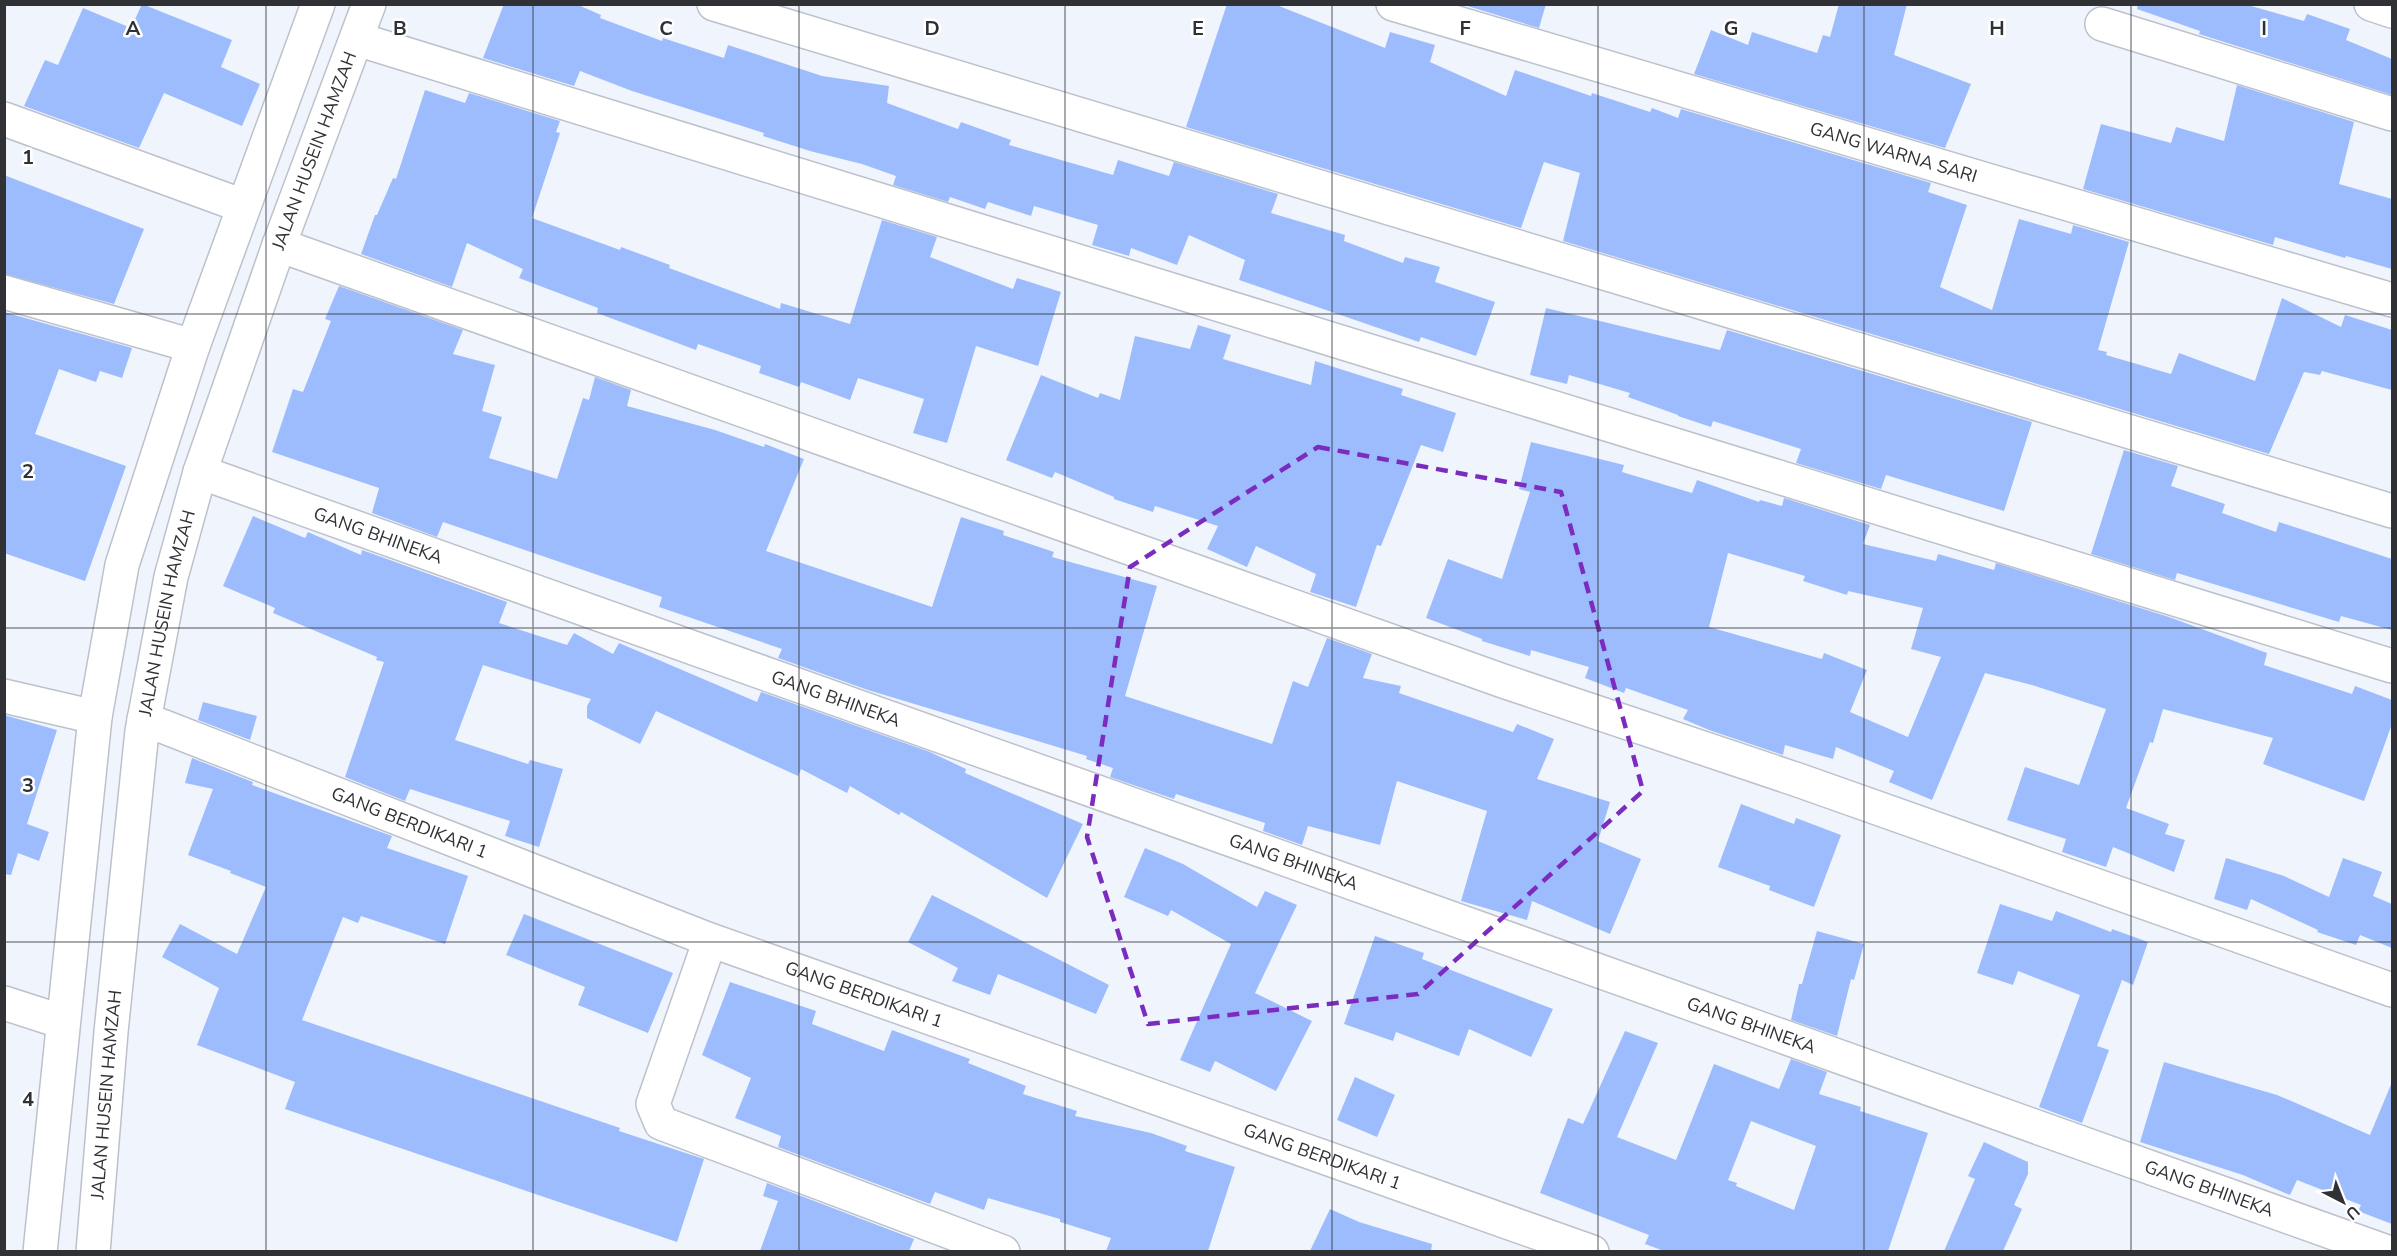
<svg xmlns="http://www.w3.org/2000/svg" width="2397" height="1256" font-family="'Nunito Sans',sans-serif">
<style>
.building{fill:#9dbcfd;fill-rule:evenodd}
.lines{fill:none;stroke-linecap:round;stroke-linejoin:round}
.minor-casing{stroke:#bcc1cb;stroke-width:36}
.tertiary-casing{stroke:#bcc1cb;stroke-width:36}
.minor{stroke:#fff;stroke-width:33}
.tertiary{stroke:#fff;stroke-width:33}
.marked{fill:none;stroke:#7b2cbf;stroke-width:4.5;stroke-dasharray:12 8;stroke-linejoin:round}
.grid{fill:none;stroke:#2f3135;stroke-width:1.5;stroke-opacity:0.55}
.labels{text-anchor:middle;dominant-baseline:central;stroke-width:5;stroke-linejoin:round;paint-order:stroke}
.street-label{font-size:18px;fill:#2f3135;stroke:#fff}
.grid-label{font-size:20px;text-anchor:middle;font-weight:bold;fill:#2f3135;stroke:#fff;stroke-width:5;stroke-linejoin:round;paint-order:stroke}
</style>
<rect width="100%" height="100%" fill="#f0f5fd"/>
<g class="building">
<path d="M142,4L232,40L221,67L260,84L242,126L164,93L139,148L24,106L45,60L58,65L83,8L131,28Z"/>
<path d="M504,4H576L601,15L600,18L662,41L663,38L724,58L728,45L822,76L889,86L887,103L958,129L961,122L1011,140L1009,145L1113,175L1118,160L1169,176L1174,162L1278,194L1271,213L1345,235L1344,241L1403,263L1405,257L1440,267L1435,282L1495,302L1476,356L1421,337L1419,342L1239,280L1245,260L1189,235L1177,265L1131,248L1129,256L1092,245L1098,225L1034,206L1031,216L988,202L985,209L950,197L948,202L893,185L896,176L862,164L810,151L763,136L764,133L632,91L580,71L574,86L483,58Z"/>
<path d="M1227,4H1274L1385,48L1390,32L1435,45L1430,62L1506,96L1515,70L1591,96L1592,93L1650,112L1652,108L1678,118L1681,109L1931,183L1928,192L1967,205L1940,287L1992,310L2019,219L2071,234L2073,225L2129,242L2098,350L2107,352L2106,355L2171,374L2179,353L2255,381L2282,298L2341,327L2345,315L2392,330V390L2322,371L2320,375L2304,372L2269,454L1563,241L1580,173L1544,162L1521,228L1186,127Z"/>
<path d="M1461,4H1546L1539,28Z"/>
<path d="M1839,4H1907L1894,55L1971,84L1945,148L1694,74L1711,30L1748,45L1752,32L1817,53L1823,35L1830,37Z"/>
<path d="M2138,4H2244L2304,21L2307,14L2350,29L2346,40L2392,59V95L2199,34L2200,31L2137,9Z"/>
<path d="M2237,85L2354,122L2339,184L2392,199V269L2346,256L2345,258L2275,237L2273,245L2083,189L2101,124L2171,143L2176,127L2224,141Z"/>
<path d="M425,90L465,103L469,93L560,121L556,132L560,133L532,218L620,250L621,247L670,265L669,268L780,309L781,303L850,324L882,220L937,237L930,257L1013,289L1017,278L1061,292L1038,366L976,346L947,443L913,433L924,399L858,378L850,400L801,382L799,387L759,373L761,366L698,344L696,350L597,313L598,308L519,278L523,269L467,243L452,287L361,254L375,215H377L393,178L396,179Z"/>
<path d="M4,175L144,229L114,304L4,274Z"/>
<path d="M339,286L463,330L453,354L495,365L482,411L502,417L489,458L557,479L583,398L589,400L595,377L631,390L627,406L715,430L764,447L765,444L804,459L766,551L932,607L961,517L1004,531L1003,535L1054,552L1052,557L1157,586L1125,696L1272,744L1293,681L1308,687L1327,638L1372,654L1363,678L1401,686L1399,693L1513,732L1517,724L1554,739L1537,779L1610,802L1598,841L1641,859L1610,934L1532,901L1527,920L1461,901L1487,811L1397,781L1380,845L1308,826L1302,845L1263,831L1265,823L1176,794L1174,799L1110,777L1113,768L1086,759L1087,756L868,690L778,658L782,649L659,607L662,597L443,522L437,537L372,513L379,488L272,452L293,389L303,392L331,321L325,319Z"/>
<path d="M1546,308L1720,350L1727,330L2032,422L2004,511L1886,475L1881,489L1796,463L1801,449L1713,421L1711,427L1678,416V415L1628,397L1630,393L1569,375L1567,384L1530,375Z"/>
<path d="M4,312L132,348L122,378L100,371L96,382L59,369L35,434L126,466L85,581L4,553Z"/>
<path d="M1198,325L1231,335L1223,359L1311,385L1315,361L1403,389L1401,395L1456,413L1443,452L1421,445L1381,546L1377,545L1356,607L1310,592L1316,574L1256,546L1247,567L1207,549L1218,526L1155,506L1153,512L1114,499V497L1055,472L1052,478L1006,460L1041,375L1098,398L1100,393L1120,400L1135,336L1190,349Z"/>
<path d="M1531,442L1624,465L1622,472L1692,493L1697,480L1759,502L1760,500L1782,506L1784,498L1870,525L1863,544L1936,561L1938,554L1994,570L1996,563L2169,617L2267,653L2264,665L2352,694L2355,686L2392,700V724L2364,801L2263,764L2273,738L2163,709L2153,743L2150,742L2126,808L2169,824L2165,834L2185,840L2174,872L2113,847L2106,867L2062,852L2066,839L2007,820L2025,767L2079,785L2106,709L2032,685L1985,673L1932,800L1889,782L1894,771L1836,747L1833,759L1785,745L1783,755L1709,730L1683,719L1688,710L1626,688L1624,693L1585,678L1589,667L1531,650L1530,656L1482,641V639L1426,618L1448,559L1502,579L1530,492L1519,489ZM1728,553L1805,576L1803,581L1847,595L1848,591L1923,608L1911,649L1941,657L1908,737L1850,712L1867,670L1824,653L1822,659L1709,627Z"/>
<path d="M2124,450L2178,466L2171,486L2225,504L2222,513L2276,532L2279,522L2392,559V630L2341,616L2339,622L2177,573L2175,580L2091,554Z"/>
<path d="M253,516L305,538L308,532L361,555L362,550L507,602L499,623L567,645L574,633L613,654L619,643L757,702L761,692L930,752L966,769L965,773L1083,824L1047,898L901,812L899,815L850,786L847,793L801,769L798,776L656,711L640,744L587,718V706L591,699L483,665L455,740L528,764L530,760L563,769L539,847L505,836L510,821L410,789L405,801L345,777L384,662L376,660L377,657L273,613L275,608L223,586Z"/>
<path d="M203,702L257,716L250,740L198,720Z"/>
<path d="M4,715L57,730L27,824L49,832L39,861L18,853L11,875L4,874Z"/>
<path d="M192,758L240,777L253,782L252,785L392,836L387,848L468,876L445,944L361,916L358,923L343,917L302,1020L620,1128L619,1131L704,1159L677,1242L285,1109L295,1082L197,1045L219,988L162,957L180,924L237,954L266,887L230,873L231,871L188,855L213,789L185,783Z"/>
<path d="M1741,804L1794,824L1796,818L1841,835L1814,907L1769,890L1770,886L1718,867Z"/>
<path d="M1145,848L1183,864L1257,907L1265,891L1297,905L1255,993L1312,1021L1276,1091L1215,1061L1210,1072L1180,1060L1231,944L1171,910L1168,916L1124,897Z"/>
<path d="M2226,858L2284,876L2329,897L2343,858L2382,872L2373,896L2392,904V948L2360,935L2356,945L2317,932L2318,930L2251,899L2247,910L2214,899Z"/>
<path d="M932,895L1109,985L1096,1014L998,974L990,995L952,981L958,968L908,942Z"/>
<path d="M2000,904L2052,921L2056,911L2111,932L2112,929L2148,942L2133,985L2122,980L2097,1046L2109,1050L2082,1123L2039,1107L2080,995L2018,971L2013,985L1977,973Z"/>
<path d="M524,914L673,973L648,1033L578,1005L585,987L506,955Z"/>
<path d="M1817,931L1864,944L1854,980L1851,979L1837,1036L1791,1020L1799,984H1802Z"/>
<path d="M1375,936L1424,953L1422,959L1553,1009L1531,1057L1469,1029L1459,1056L1396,1032L1393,1041L1344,1024Z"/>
<path d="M730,982L816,1011L812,1024L884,1051L892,1030L970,1059L968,1063L1026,1086L1023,1094L1077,1111L1075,1116L1151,1133L1187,1146L1185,1151L1235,1167L1208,1251H1106L1111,1238L1060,1222V1219L988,1198L984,1210L935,1192L930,1204L778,1147L781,1136L735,1118L751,1078L702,1055Z"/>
<path d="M1625,1031L1658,1043L1617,1137L1676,1160L1714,1064L1779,1089L1791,1059L1827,1072L1819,1094L1861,1107L1860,1111L1928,1133L1888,1251H1664L1645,1244L1649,1235L1540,1193L1568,1118L1583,1124ZM1751,1121L1816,1146L1794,1210L1736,1186L1737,1183L1728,1180Z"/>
<path d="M2164,1062L2277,1095L2370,1135L2392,1082V1224L2358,1211L2361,1205L2297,1180L2290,1195L2243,1175L2140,1142Z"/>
<path d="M1355,1077L1395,1095L1377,1137L1337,1120Z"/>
<path d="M1984,1142L2028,1162V1174L2014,1205L2022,1209L2003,1251H1944L1975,1179L1968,1176Z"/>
<path d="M767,1183L914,1239L909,1251H760L778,1201L763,1196Z"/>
<path d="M1330,1209L1359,1222L1432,1244L1431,1251H1310Z"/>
</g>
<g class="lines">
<g class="minor-casing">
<g id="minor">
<path d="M714,4L2392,511"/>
<path id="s1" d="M1393,4L2392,300"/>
<path d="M2371,4L2392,11"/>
<path d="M2102,24L2392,114"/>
<path d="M357,39L2392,666"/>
<path d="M4,119L243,206"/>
<path d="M279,245L1503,681L1798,780L2392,990"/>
<path d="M4,292L193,346"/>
<path id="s2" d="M200,472L2387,1252"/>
<path d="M4,696L95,717"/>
<path id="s3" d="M144,719L710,940L1592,1252"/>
<path d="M710,940L653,1104L661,1123L1003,1252"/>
<path d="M4,1003L63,1022"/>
</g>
</g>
<g class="tertiary-casing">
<g id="tertiary">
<path d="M40,1252L95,717L122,565L193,346L318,4"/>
<path id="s4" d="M93,1252L111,1032L142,731L171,577L200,472L279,245L369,4"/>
</g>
</g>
<use href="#minor" class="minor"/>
<use href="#tertiary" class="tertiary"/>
</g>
<path class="marked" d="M1318,447L1561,492L1643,791L1418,994L1148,1024L1087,837L1130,567Z"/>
<path class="grid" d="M266,4V1252M533,4V1252M799,4V1252M1065,4V1252M1332,4V1252M1598,4V1252M1864,4V1252M2131,4V1252M4,314H2392M4,628H2392M4,942H2392"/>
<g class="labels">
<g class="street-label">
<text stroke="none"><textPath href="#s4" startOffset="1130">JALAN HUSEIN HAMZAH</textPath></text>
<text stroke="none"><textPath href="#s1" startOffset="522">GANG WARNA SARI</textPath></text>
<text stroke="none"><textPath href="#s2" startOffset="189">GANG BHINEKA</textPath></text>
<text stroke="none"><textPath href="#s4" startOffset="644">JALAN HUSEIN HAMZAH</textPath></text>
<text stroke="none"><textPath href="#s2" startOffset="675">GANG BHINEKA</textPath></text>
<text stroke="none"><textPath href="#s3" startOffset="285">GANG BERDIKARI 1</textPath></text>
<text stroke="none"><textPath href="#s2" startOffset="1161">GANG BHINEKA</textPath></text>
<text stroke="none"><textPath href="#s3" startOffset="771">GANG BERDIKARI 1</textPath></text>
<text stroke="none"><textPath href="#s2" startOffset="1647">GANG BHINEKA</textPath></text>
<text stroke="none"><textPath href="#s4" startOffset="158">JALAN HUSEIN HAMZAH</textPath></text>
<text stroke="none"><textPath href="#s3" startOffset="1257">GANG BERDIKARI 1</textPath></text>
<text stroke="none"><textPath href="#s2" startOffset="2133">GANG BHINEKA</textPath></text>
</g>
</g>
<g class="grid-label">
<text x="133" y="35">A</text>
<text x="400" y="35">B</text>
<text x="666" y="35">C</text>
<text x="932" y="35">D</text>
<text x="1198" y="35">E</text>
<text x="1465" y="35">F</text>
<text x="1731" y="35">G</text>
<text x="1997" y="35">H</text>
<text x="2264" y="35">I</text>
<text x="28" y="164">1</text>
<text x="28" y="478">2</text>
<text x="28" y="792">3</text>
<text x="28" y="1106">4</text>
</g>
<rect width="2397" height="1256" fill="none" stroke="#2f3135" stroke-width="12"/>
<g transform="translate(2343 1202) rotate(138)" stroke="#ffffff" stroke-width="4.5" paint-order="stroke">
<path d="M0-4.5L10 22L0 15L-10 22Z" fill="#2f3135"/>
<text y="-9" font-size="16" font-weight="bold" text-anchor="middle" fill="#2f3135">U</text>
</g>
</svg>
